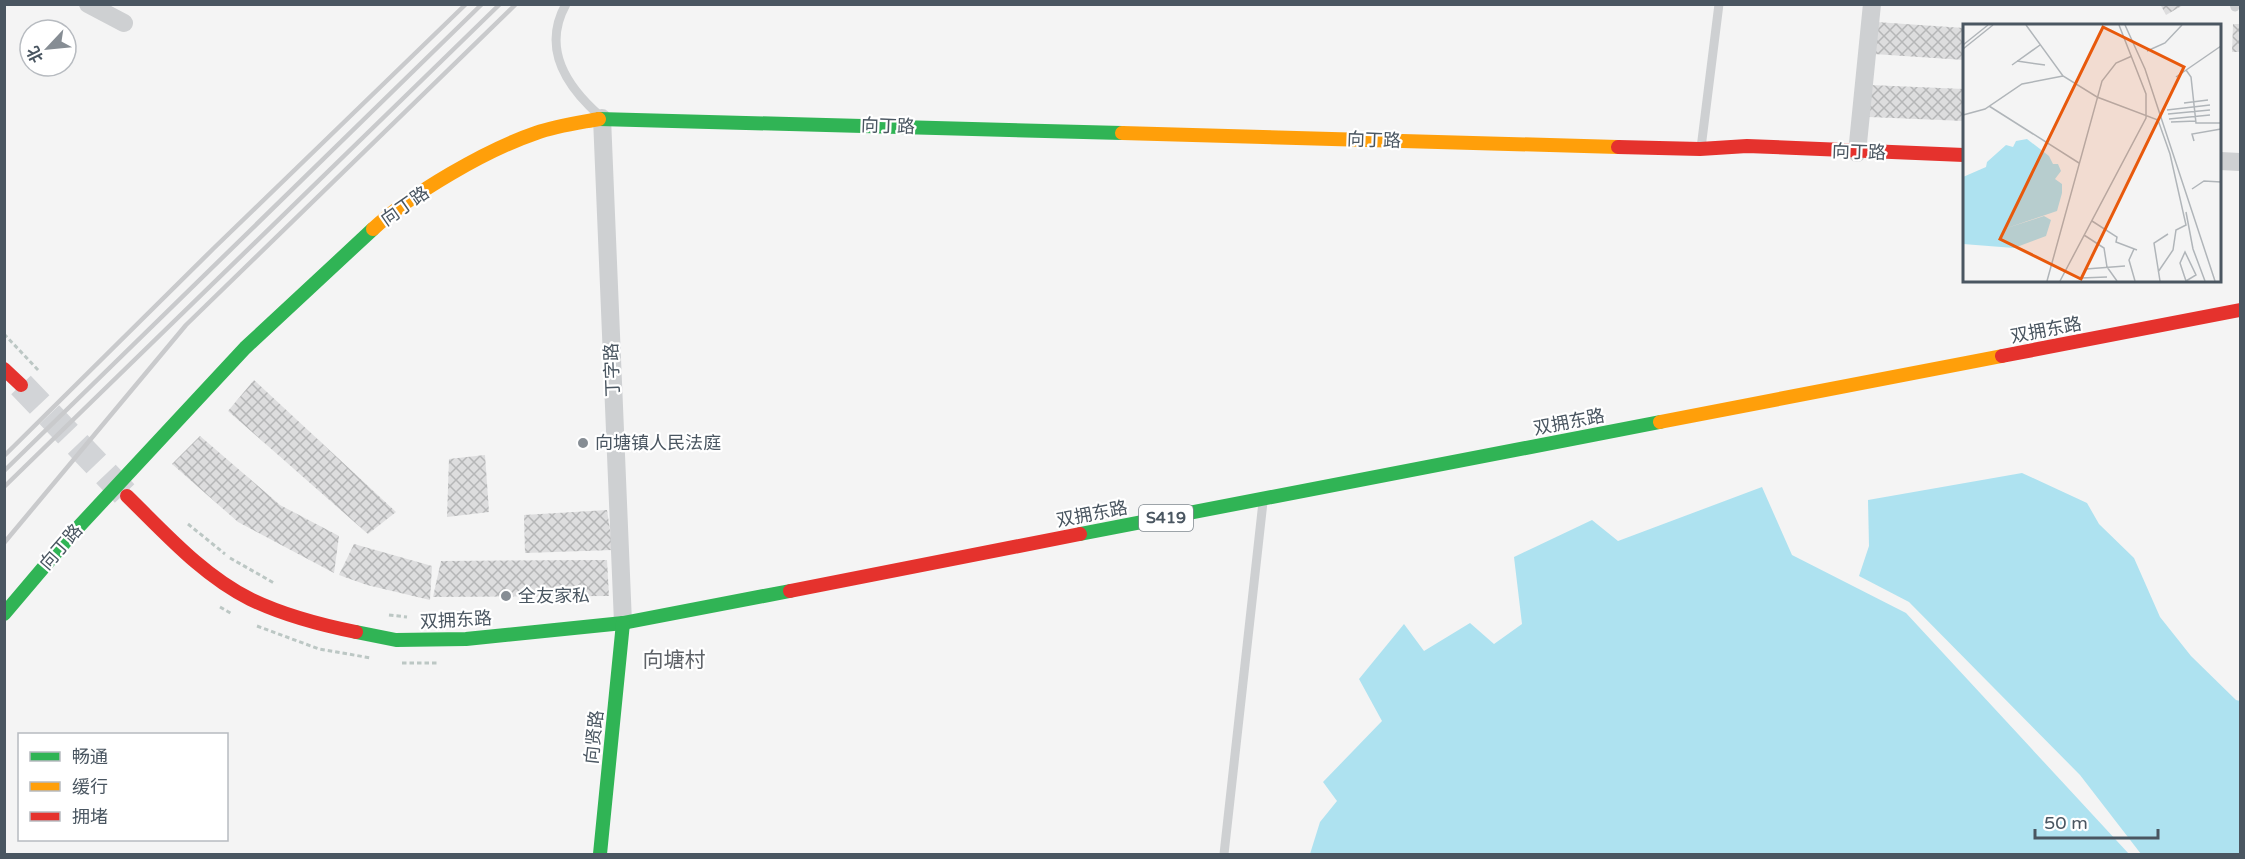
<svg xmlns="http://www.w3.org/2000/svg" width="2245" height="859" font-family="'Varela Round','Noto Sans SC',sans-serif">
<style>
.water{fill:#aee2f0}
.building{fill:url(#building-cross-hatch)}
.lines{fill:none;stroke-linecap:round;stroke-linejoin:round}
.primary-tunnel{stroke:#d2d4d7;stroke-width:27;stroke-dasharray:27 14;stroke-linecap:butt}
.path{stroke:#bcc7c4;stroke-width:3;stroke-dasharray:4.5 3;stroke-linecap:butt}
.lane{stroke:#ced0d2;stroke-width:9}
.street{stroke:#ced0d2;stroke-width:18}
.fast{stroke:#30b455;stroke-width:14}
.slow{stroke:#ff9f0a;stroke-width:14}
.jam{stroke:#e5322d;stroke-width:14}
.rail{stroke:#c9cacc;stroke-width:4.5}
.poi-dot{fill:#868d94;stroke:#fff;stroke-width:2}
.labels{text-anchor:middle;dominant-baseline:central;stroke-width:4.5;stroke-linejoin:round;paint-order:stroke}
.shield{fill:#fff;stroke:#808990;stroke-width:1.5}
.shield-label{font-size:16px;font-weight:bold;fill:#4a5661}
.street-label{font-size:18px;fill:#4a5661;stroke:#fff}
.poi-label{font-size:18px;fill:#4a5661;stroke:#fff;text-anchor:start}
.quarter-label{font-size:21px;fill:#5f6368;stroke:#fff}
.inset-road{fill:none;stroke:#b0b5b9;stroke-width:1.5}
.view{fill:#e8590c;fill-opacity:0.15;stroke:#e8590c;stroke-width:3}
.inset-edge{fill:none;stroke:#4a5661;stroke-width:3}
</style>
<defs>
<pattern id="building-cross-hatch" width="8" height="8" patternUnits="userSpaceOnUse" patternTransform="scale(1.5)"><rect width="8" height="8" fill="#ddddde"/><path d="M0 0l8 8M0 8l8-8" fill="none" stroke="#b5b6b7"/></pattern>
</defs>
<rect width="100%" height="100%" fill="#f4f4f4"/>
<g class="water">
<path d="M2022,473L2087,503L2099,524L2134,558L2160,617L2191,656L2236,700L2240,701V854H2141L2080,775L1909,602L1859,576L1869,546L1868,500Z"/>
<path d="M1762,487L1792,555L1906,613L2129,854H1310L1320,822L1337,801L1323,782L1382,721L1359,679L1404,624L1424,651L1470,623L1494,644L1522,624L1514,557L1592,520L1618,541Z"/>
</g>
<g class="building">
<path d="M2160,4H2185L2166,15Z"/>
<path d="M1876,22L1964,28V60L1874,54Z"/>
<path d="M2233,24H2240V52H2232Z"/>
<path d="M1870,85L1964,89V121L1869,117Z"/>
<path d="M254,380L396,512L368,534L228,411Z"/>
<path d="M200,436L280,505L339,536L334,573L238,522L172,464Z"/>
<path d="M485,455L489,512L447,517L449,459Z"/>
<path d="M607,510L613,550L525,553L524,515Z"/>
<path d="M354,544L432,566L430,600L367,585L339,575Z"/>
<path d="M607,560L609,596L433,597L441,561Z"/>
</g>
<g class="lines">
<path class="primary-tunnel" d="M21,385L127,496"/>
<g class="path">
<path d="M4,334L40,372"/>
<path d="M188,524L225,554"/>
<path d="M230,558L274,583"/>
<path d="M220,607L232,614"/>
<path d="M389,615L407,617"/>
<path d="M257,626L319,649L371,658"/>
<path d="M402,663H437"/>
</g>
<g class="lane">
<path d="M566,4C541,49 567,87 600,116"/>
<path d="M2234,4L2235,7"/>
<path d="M1701,148L1719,4"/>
<path d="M1224,854L1263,502"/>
</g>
<g class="street">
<path d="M88,4L124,23"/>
<path d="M602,118L623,623"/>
<path d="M1857,153L1872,4"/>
<path d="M2220,161L2240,162"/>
</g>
<g class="fast">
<path d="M599,119L1122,133"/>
<path d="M1080,534L1660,422"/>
<path d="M4,614L71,535L245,348L373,229"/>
<path d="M356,632L396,640L466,639L623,623L790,591"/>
<path d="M600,854L623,623"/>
</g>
<g class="slow">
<path d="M1122,133L1618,147"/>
<path d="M373,229C412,193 486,150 536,133C556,126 578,123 599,119"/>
<path d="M1660,422L2002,356"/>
</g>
<g class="jam">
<path d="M1618,147L1700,149L1747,146L1964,155"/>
<path d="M2002,356L2240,310"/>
<path d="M4,369L21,385"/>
<path d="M127,496C165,533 202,575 250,599C283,615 321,625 356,632"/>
<path d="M790,591L1080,534"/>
</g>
<g class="rail">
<path d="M4,456L214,248L466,4"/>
<path d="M4,471L482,4"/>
<path d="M4,487L500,4"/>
<path d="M4,543L186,325L516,4"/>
</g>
</g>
<g class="poi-dot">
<circle cx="583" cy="443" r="6"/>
<circle cx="506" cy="596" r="6"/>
</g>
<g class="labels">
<rect class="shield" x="1139" y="505" width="54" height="26" rx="4.5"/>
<g class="shield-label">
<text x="1166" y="518">S419</text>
</g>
<g class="street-label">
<text transform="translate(888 126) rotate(2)">向丁路</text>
<text transform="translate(1374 140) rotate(2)">向丁路</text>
<text transform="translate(1859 152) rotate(2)">向丁路</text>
<text transform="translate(405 206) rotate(-35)">向丁路</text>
<text transform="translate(2046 330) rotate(-11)">双拥东路</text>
<text transform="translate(612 370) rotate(-92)">丁字路</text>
<text transform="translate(1569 422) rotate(-11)">双拥东路</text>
<text transform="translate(1092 514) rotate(-11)">双拥东路</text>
<text transform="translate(61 547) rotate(-49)">向丁路</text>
<text transform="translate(456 620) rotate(-3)">双拥东路</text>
<text transform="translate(594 737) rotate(-84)">向贤路</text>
</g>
<g class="poi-label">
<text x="595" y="443">向塘镇人民法庭</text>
<text x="518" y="596">全友家私</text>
</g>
<g class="quarter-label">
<text x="674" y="660">向塘村</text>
</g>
</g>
<g transform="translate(1963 24)">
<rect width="258" height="258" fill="#f4f4f4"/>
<path d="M64,115L86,132L90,140H95L98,147L92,155L99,160V169L94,187L41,205L81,192L88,196L83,212L51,224L0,220V153L23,143L24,138L43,121L50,123L53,117Z" fill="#aee2f0"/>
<path class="inset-road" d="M63,1L100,52L134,73L195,96L207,130L223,201L213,206L210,226L195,248M162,1L182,45L252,257M0,21L25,1M0,25L30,1M184,27L202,19L219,1M54,37L82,41M49,41L77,21M223,46L228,53L233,99H258M213,53L258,22M221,79L245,76M26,82L116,139M204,86L247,81M205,90L247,86M0,91L22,85L59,60L100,52M206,95L247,91M208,98L233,97M231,117L229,110L258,105M229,165L241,157L258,158M223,188L230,225L242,257M129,197L154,213L153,218L174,226M121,211L141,224L144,243L154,257M171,225L166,236L172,257M123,245L162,242M118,254L144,253M84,257L139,57L153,39L169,32M97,257L183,94V70L156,1M197,257L191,219L205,210M223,257L217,239L222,228L233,251L223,257"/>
<path class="view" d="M140,3L221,43L118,255L37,215Z"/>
<rect width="258" height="258" class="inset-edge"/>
</g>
<rect width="2245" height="859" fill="none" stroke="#4a5661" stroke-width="12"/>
<rect x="18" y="733" width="210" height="108" fill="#ffffff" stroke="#b7bbc0" stroke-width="1.5"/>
<rect x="30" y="752" width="30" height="9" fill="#30b455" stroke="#b7bbc0" stroke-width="1.5"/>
<text x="72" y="763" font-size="18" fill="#4a5661">畅通</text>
<rect x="30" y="782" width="30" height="9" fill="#ff9f0a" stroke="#b7bbc0" stroke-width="1.5"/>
<text x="72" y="793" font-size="18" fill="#4a5661">缓行</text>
<rect x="30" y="812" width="30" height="9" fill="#e5322d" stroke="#b7bbc0" stroke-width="1.5"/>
<text x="72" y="823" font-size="18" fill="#4a5661">拥堵</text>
<g transform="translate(48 48) rotate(244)"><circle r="28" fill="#ffffff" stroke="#b7bbc0" stroke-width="1.5"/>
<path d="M0-4.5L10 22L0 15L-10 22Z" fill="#868d94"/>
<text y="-9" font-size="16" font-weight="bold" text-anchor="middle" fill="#4a5661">北</text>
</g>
<path d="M2035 829v9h123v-9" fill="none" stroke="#4a5661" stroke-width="3"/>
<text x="2044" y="829" font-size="18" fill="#4a5661" stroke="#ffffff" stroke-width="4.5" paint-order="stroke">50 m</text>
</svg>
